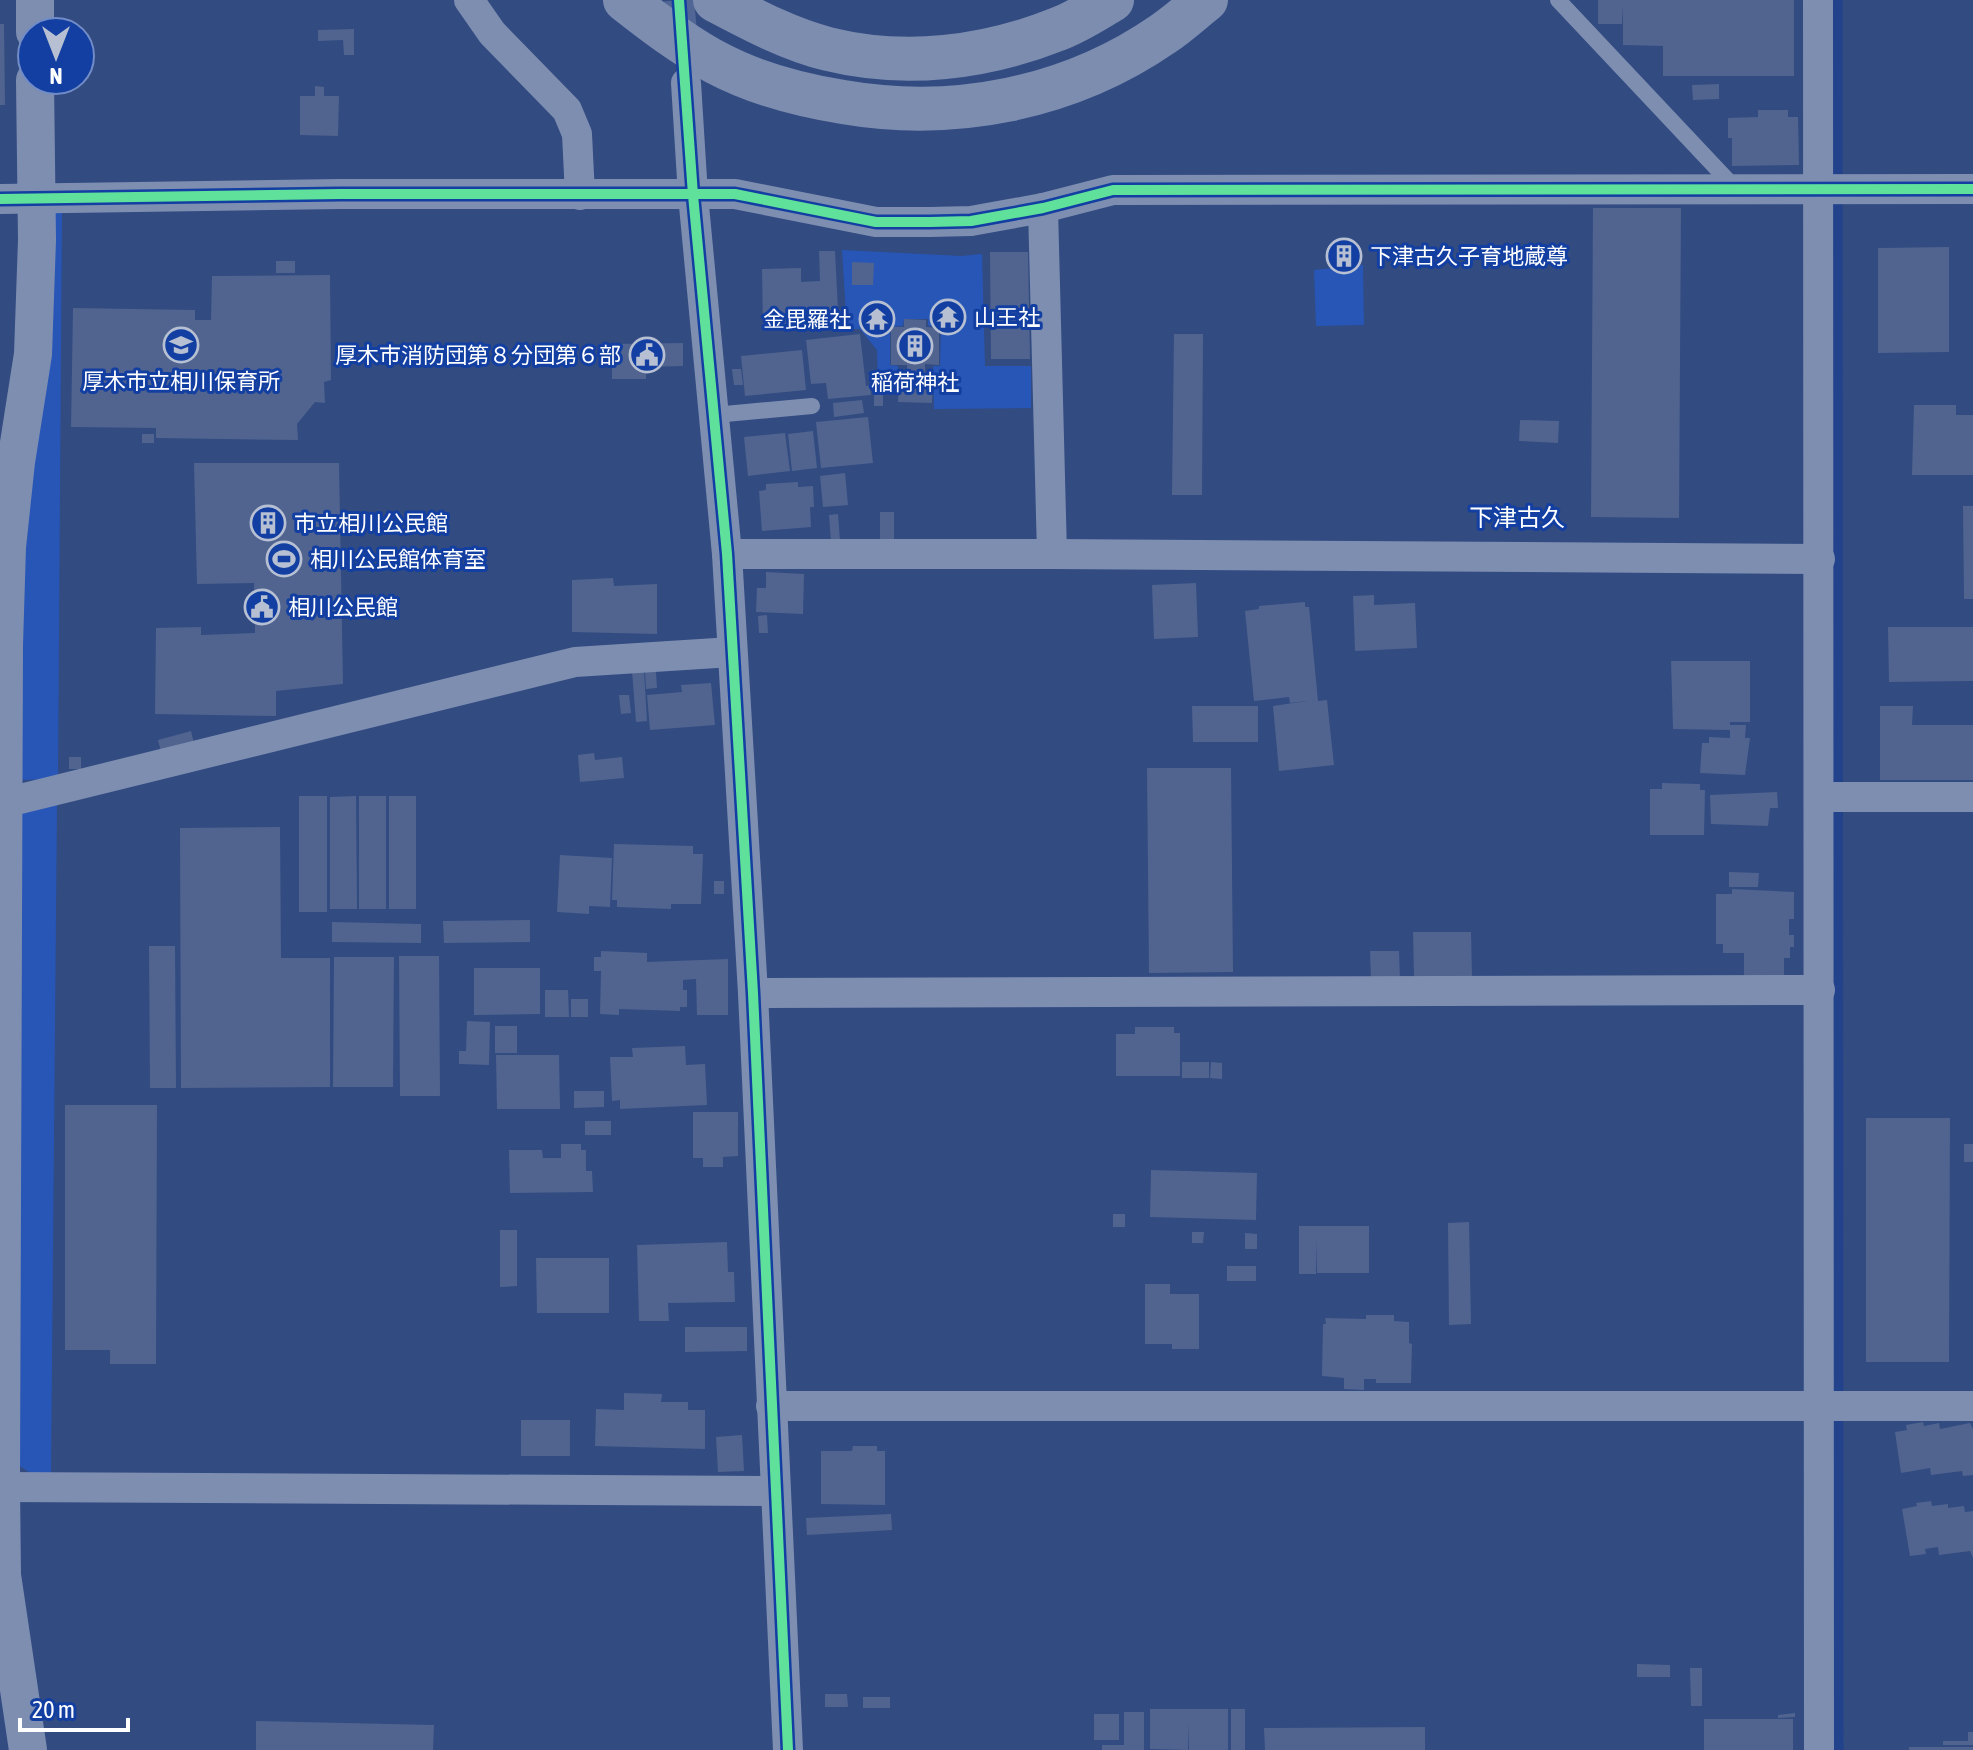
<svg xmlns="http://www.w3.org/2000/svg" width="1973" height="1750" font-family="'Asap Condensed','Noto Sans JP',sans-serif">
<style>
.green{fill:#2756b7}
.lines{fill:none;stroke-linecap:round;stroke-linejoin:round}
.stream{stroke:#22428b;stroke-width:11}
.building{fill:#50648f}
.minor-tunnel{stroke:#516694;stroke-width:30;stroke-dasharray:30 15;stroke-linecap:butt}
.service{stroke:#7e8eb1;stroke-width:16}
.minor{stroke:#7e8eb1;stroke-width:30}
.tertiary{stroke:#7e8eb1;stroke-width:38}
.motorway{stroke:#7d8db0;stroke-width:44}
.cycleway-casing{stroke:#123fa1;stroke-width:15}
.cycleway{stroke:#60e19b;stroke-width:10}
.labels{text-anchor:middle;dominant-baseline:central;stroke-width:6;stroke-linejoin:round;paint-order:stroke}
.poi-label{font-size:22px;fill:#fff;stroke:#123fa1;text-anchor:start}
.neighbourhood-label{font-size:24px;fill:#fff;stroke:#123fa1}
</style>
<rect width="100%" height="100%" fill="#324b81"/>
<g class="green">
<path d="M62,206L58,779L20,780L22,517L50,211Z"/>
<path d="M842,250L961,256L982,254L985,366H1031V408L934,409L933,366H940L941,327L928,326V319H904L903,326L890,327V365L898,366V381H878L877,350L860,329H847Z"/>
<path d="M1363,265L1364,325L1316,326L1314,270Z"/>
<path d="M57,802L51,1474H32L20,1466L21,808Z"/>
</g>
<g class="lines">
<path class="stream" d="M1837,0L1838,1750"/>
</g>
<g class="building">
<path d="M1598,0H1794V76H1663V46L1623,45V5L1622,24H1598Z"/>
<path d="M0,24H4L5,105H0Z"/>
<path d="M354,29V55H344L343,40L318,41V30Z"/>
<path d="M1719,84V99L1693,100L1692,85Z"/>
<path d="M315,86L324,87V96H339L338,136L300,135V96H315Z"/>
<path d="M1758,110H1788V117H1798L1799,165L1732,166V138H1728V118L1758,117Z"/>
<path d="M1593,208H1681L1679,518L1591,517Z"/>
<path d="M1949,247V352L1878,353V248Z"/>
<path d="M1336,250H1352L1353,262H1337Z"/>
<path d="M819,251H835L839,328L763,329L762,269L801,268V282L820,281Z"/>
<path d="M990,252H1028L1030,359H991Z"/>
<rect x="276" y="261" width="19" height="12"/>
<path d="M852,262L874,263L873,285H852Z"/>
<path d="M330,275L331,380L324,382L325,403L315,402L297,424L298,440L156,438V428L71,427L73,308L195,310V320H211L212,276Z"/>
<path d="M874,314L887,316L886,325L873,323Z"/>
<path d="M904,319L926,320V327L939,328V365L925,364V372H933L932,403L898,402L899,372H907V365H891V327H904Z"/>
<path d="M860,334L866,386L870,385L871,395L828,399L826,383L811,384L806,340Z"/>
<path d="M1174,334H1203L1202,495H1172Z"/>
<path d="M683,343V366L646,367V379H612V344Z"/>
<path d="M802,350L806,390L745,396L741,356Z"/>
<path d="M732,369H741L743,385H734Z"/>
<rect x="874" y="381" width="9" height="25"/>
<path d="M862,400L864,413L834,417L833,403Z"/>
<path d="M1914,405H1956V415H1973V475H1912Z"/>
<path d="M868,417L873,463L821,468L816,422Z"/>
<path d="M1520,420L1559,421L1558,443L1519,441Z"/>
<path d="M813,431L817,468L792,471L788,434Z"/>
<path d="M785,433L790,471L748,476L744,437Z"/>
<rect x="142" y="434" width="12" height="9"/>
<path d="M194,463H339L343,684L276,691V716L155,714L156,628L201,627V635L255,633L254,583L197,584Z"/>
<path d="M845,473L848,505L823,507L820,476Z"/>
<path d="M798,482V487L813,486L814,507H810L811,527L762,531L759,491L766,490V484Z"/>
<path d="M1963,506H1973V599H1964Z"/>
<rect x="880" y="512" width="14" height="28"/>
<path d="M838,514L840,541L831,542L829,515Z"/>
<path d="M766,572L804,574L803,614L756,612L757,588H766Z"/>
<path d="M613,578L614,586L657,584V634L572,632V580Z"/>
<path d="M1196,583L1198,637L1154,639L1152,585Z"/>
<path d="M1374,595V605L1415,603L1417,648L1355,651L1353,596Z"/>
<path d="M1305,602V607H1309L1318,701L1327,700L1334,765L1279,771L1273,706L1307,701L1290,703L1289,697L1254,701L1245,611L1259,609V606Z"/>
<path d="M767,615L768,633H759L758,616Z"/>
<path d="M1888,627H1973V681L1889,682Z"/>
<path d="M1671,661H1750V722H1730V725H1746L1745,738H1750L1745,775L1700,773L1702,743H1709V737L1730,738V730L1673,729Z"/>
<path d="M644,670L647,721L636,722L632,671Z"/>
<path d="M645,672H656L657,688L646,689Z"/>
<path d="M711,683L715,725L650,730L647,695L682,692L681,685Z"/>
<path d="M619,695H629L631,713L621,714Z"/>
<path d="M1192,706H1258V742H1193Z"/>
<path d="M1880,706H1913L1912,725H1973V780H1880Z"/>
<path d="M191,731L194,743L161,752L158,740Z"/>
<path d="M594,753L595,760L622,757L624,778L580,782L578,755Z"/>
<rect x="69" y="757" width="12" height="12"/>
<path d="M1147,768H1231L1233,972L1149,973Z"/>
<path d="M1662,783L1700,784V790H1705L1704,835H1650V789H1662Z"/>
<path d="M1777,792L1778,808H1770L1768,826L1711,824L1710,795Z"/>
<rect x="299" y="796" width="28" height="116"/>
<path d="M356,796L357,909H330V797Z"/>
<rect x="359" y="796" width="27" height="113"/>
<rect x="389" y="796" width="27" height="113"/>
<path d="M280,827L281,958H330V1087L181,1088L180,828Z"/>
<path d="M614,844L693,846V854H703L701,904H671V909L617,907V900H612Z"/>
<path d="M560,855L612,858L610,907L589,906V914L557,912Z"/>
<path d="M1729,872L1759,873L1758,887H1729Z"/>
<rect x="714" y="881" width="10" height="13"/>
<path d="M1732,889L1794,892V919H1789V935H1794V947H1790V958H1784V976L1744,977V953H1723V944H1716V894H1732Z"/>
<path d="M530,920V942L444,943L443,921Z"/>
<path d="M332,922L421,924V943L332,942Z"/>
<path d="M1413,932H1471L1472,977H1414Z"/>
<path d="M149,946H175L176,1088H150Z"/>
<path d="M601,951L647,953V962L728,959V1015H697L696,979L683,980V990H687V1007H680V1011L619,1009V1015L600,1014L601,971H594V957H601Z"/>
<path d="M1370,951H1399L1400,980L1371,981Z"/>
<path d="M399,956H439L440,1096H400Z"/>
<path d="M334,957H394L393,1087H333Z"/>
<path d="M474,968H540V1014L474,1015Z"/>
<path d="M545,990H568L569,1017H545Z"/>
<rect x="571" y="999" width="17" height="18"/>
<path d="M467,1021L490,1022L489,1065L459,1064V1051H466Z"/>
<rect x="495" y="1026" width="22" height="27"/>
<path d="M1135,1027H1174V1033H1180V1076H1116V1034H1135Z"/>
<path d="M685,1046L686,1065L705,1064L707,1105L620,1109V1100L612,1101L610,1057H633L632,1048Z"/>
<path d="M496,1055H559L560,1109H497Z"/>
<rect x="1182" y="1062" width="27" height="16"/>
<path d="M1211,1062L1222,1063V1079L1210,1078Z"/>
<path d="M574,1091H604V1107L574,1108Z"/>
<path d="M65,1105H157L156,1364H110V1350H65Z"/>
<path d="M693,1112H738V1156L723,1157V1167H703V1158H693Z"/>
<path d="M1866,1118H1950L1949,1362H1866Z"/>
<rect x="585" y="1121" width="26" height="14"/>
<path d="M561,1144H581V1150H586V1171H592L593,1192L510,1193L509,1150H542L543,1158H561Z"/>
<rect x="1964" y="1144" width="9" height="18"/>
<path d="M1151,1170L1257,1173L1256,1220L1150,1217Z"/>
<rect x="1113" y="1214" width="12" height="13"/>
<path d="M1469,1222L1471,1324L1449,1325L1448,1223Z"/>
<path d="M1299,1226H1369V1273H1317L1316,1239V1274H1299Z"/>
<path d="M500,1230H517V1286L500,1287Z"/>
<path d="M1192,1232H1204L1203,1243H1192Z"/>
<path d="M1245,1233L1257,1234V1249H1245Z"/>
<path d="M727,1242L728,1272H734L735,1302L668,1303L669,1321H639L637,1245Z"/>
<path d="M536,1258H609V1313H537Z"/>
<rect x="1227" y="1266" width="29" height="15"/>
<path d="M1145,1284H1170V1294H1199V1349H1172V1344H1145Z"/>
<path d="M1366,1315H1394V1321L1409,1322V1343L1412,1344L1411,1383H1376V1379H1364V1390L1344,1389V1378L1322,1376L1323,1324H1326L1325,1318L1366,1319Z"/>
<path d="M685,1327H747V1351L685,1352Z"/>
<path d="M624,1393L662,1394L661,1402H688V1410H705V1449L595,1446L596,1409L624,1410Z"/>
<rect x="521" y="1420" width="49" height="36"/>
<path d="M1923,1422L1924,1426L1939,1423L1940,1429L1970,1423L1973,1429V1475L1963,1476L1962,1471L1931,1475L1930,1468L1901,1473L1895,1432L1907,1430L1906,1425Z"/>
<path d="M742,1435L744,1471L718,1472L716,1437Z"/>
<path d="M853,1446H877V1451H885V1505L821,1504V1451H852Z"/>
<path d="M1931,1501L1932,1506L1948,1504V1508L1964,1506L1965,1512L1973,1511V1558L1970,1551L1939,1555L1938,1547L1925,1549L1926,1554L1910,1556L1902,1509L1917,1506L1916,1503Z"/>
<path d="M891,1514L892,1530L807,1535L806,1518Z"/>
<path d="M1637,1664L1670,1665V1677H1637Z"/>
<path d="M1690,1668H1702V1706H1691Z"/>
<path d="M825,1694H847L848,1707H825Z"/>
<rect x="863" y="1697" width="27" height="11"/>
<path d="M1150,1709H1228V1750H1189V1722L1188,1750L1150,1749Z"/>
<rect x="1231" y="1709" width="14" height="41"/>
<path d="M1124,1712H1144V1750H1102V1745H1124Z"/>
<path d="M1795,1713V1717L1778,1718V1715Z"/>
<rect x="1094" y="1714" width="25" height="26"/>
<rect x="1704" y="1719" width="89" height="31"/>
<path d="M256,1721L434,1725L433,1750H256Z"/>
<path d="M1425,1727V1750H1265L1264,1728Z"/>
<path d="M1968,1732H1973V1745H1943V1741H1968Z"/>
<rect x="1909" y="1747" width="64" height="3"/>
</g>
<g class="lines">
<path class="minor-tunnel" d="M679,0L684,53"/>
<g class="service">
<path d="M1558,0L1735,188"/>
<path d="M714,415L812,406"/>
</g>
<g class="minor">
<path d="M469,0L492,33L567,110L577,134L580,195"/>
<path d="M1818,0L1819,1750"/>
<path d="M686,83L693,195L727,554L753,993L788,1750"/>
<path d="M0,199L340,194H735L876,222H930L971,221L1043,208L1113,190L1973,189"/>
<path d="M1043,208L1052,554"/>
<path d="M727,554H1052L1820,559"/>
<path d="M1820,797H1973"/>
<path d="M4,803L575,662L732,652"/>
<path d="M753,993L1820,990"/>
<path d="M771,1406H1973"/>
<path d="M1,1487L775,1491"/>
</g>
<g class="tertiary">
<path d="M35,0V32"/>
<path d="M28,1750L2,1575L1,1487L4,645L7,547L16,462L33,354L37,240L35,80"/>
</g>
<g class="motorway">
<path d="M625,0C653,22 683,45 715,62C754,83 799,95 843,102C954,121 1069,99 1163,34C1178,24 1192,11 1206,0"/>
<path d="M715,0C751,19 788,39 828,49C905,68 985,58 1058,29C1077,22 1095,10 1112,0"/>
</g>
<g class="cycleway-casing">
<g id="cycleway">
<path d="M679,0L693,195L727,554L753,993L788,1750"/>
<path d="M0,199L340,194H735L876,222H930L971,221L1043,208L1113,190L1973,189"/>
</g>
</g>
<use href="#cycleway" class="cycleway"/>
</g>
<defs>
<g id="building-ring" transform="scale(1.8)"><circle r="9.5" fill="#123fa1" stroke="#b7c0d3" stroke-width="1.5"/><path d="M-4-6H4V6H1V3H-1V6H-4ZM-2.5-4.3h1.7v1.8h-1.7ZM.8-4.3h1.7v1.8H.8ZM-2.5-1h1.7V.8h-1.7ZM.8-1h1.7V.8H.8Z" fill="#b7c0d3"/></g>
<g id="temple-ring" transform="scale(1.8)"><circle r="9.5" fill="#123fa1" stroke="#b7c0d3" stroke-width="1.5"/><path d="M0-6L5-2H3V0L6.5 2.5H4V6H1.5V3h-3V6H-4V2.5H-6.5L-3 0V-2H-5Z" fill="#b7c0d3"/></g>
<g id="school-ring" transform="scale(1.8)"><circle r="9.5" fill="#123fa1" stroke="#b7c0d3" stroke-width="1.5"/><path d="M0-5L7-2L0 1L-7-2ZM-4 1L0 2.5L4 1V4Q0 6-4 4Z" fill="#b7c0d3"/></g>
<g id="civic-ring" transform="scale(1.8)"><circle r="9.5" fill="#123fa1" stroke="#b7c0d3" stroke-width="1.5"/><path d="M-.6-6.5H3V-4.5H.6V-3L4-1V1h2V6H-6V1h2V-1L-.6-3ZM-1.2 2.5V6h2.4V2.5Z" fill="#b7c0d3"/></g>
<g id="stadium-ring" transform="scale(1.8)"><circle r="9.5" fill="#123fa1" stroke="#b7c0d3" stroke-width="1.5"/><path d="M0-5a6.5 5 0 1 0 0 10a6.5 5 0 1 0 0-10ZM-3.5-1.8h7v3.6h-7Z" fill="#b7c0d3"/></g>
</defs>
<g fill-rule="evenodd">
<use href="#building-ring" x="1344" y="256"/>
<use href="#temple-ring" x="948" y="317"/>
<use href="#temple-ring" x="877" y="319"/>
<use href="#school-ring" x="181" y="345"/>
<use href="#building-ring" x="915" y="346"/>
<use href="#civic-ring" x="647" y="355"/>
<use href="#building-ring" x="268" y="523"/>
<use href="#stadium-ring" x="284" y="559"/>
<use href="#civic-ring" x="262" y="607"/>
</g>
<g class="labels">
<g class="poi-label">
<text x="1370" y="256">下津古久子育地蔵尊</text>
<text x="974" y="317">山王社</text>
<text x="851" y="319" text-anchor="end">金毘羅社</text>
<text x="621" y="355" text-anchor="end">厚木市消防団第８分団第６部</text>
<text x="181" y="381" text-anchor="middle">厚木市立相川保育所</text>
<text x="915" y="382" text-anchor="middle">稲荷神社</text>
<text x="294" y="523">市立相川公民館</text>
<text x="310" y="559">相川公民館体育室</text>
<text x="288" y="607">相川公民館</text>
</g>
<g class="neighbourhood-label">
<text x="1517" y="517">下津古久</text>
</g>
</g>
<g transform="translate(56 56) rotate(180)"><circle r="38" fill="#123fa1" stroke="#718cc7" stroke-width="2"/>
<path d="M0-6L14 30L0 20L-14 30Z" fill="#b7c0d3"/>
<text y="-12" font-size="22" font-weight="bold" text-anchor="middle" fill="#ffffff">N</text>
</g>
<path d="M20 1718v12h108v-12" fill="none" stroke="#ffffff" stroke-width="4"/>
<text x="32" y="1718" font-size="24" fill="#ffffff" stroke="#123fa1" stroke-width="6" paint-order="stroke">20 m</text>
</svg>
